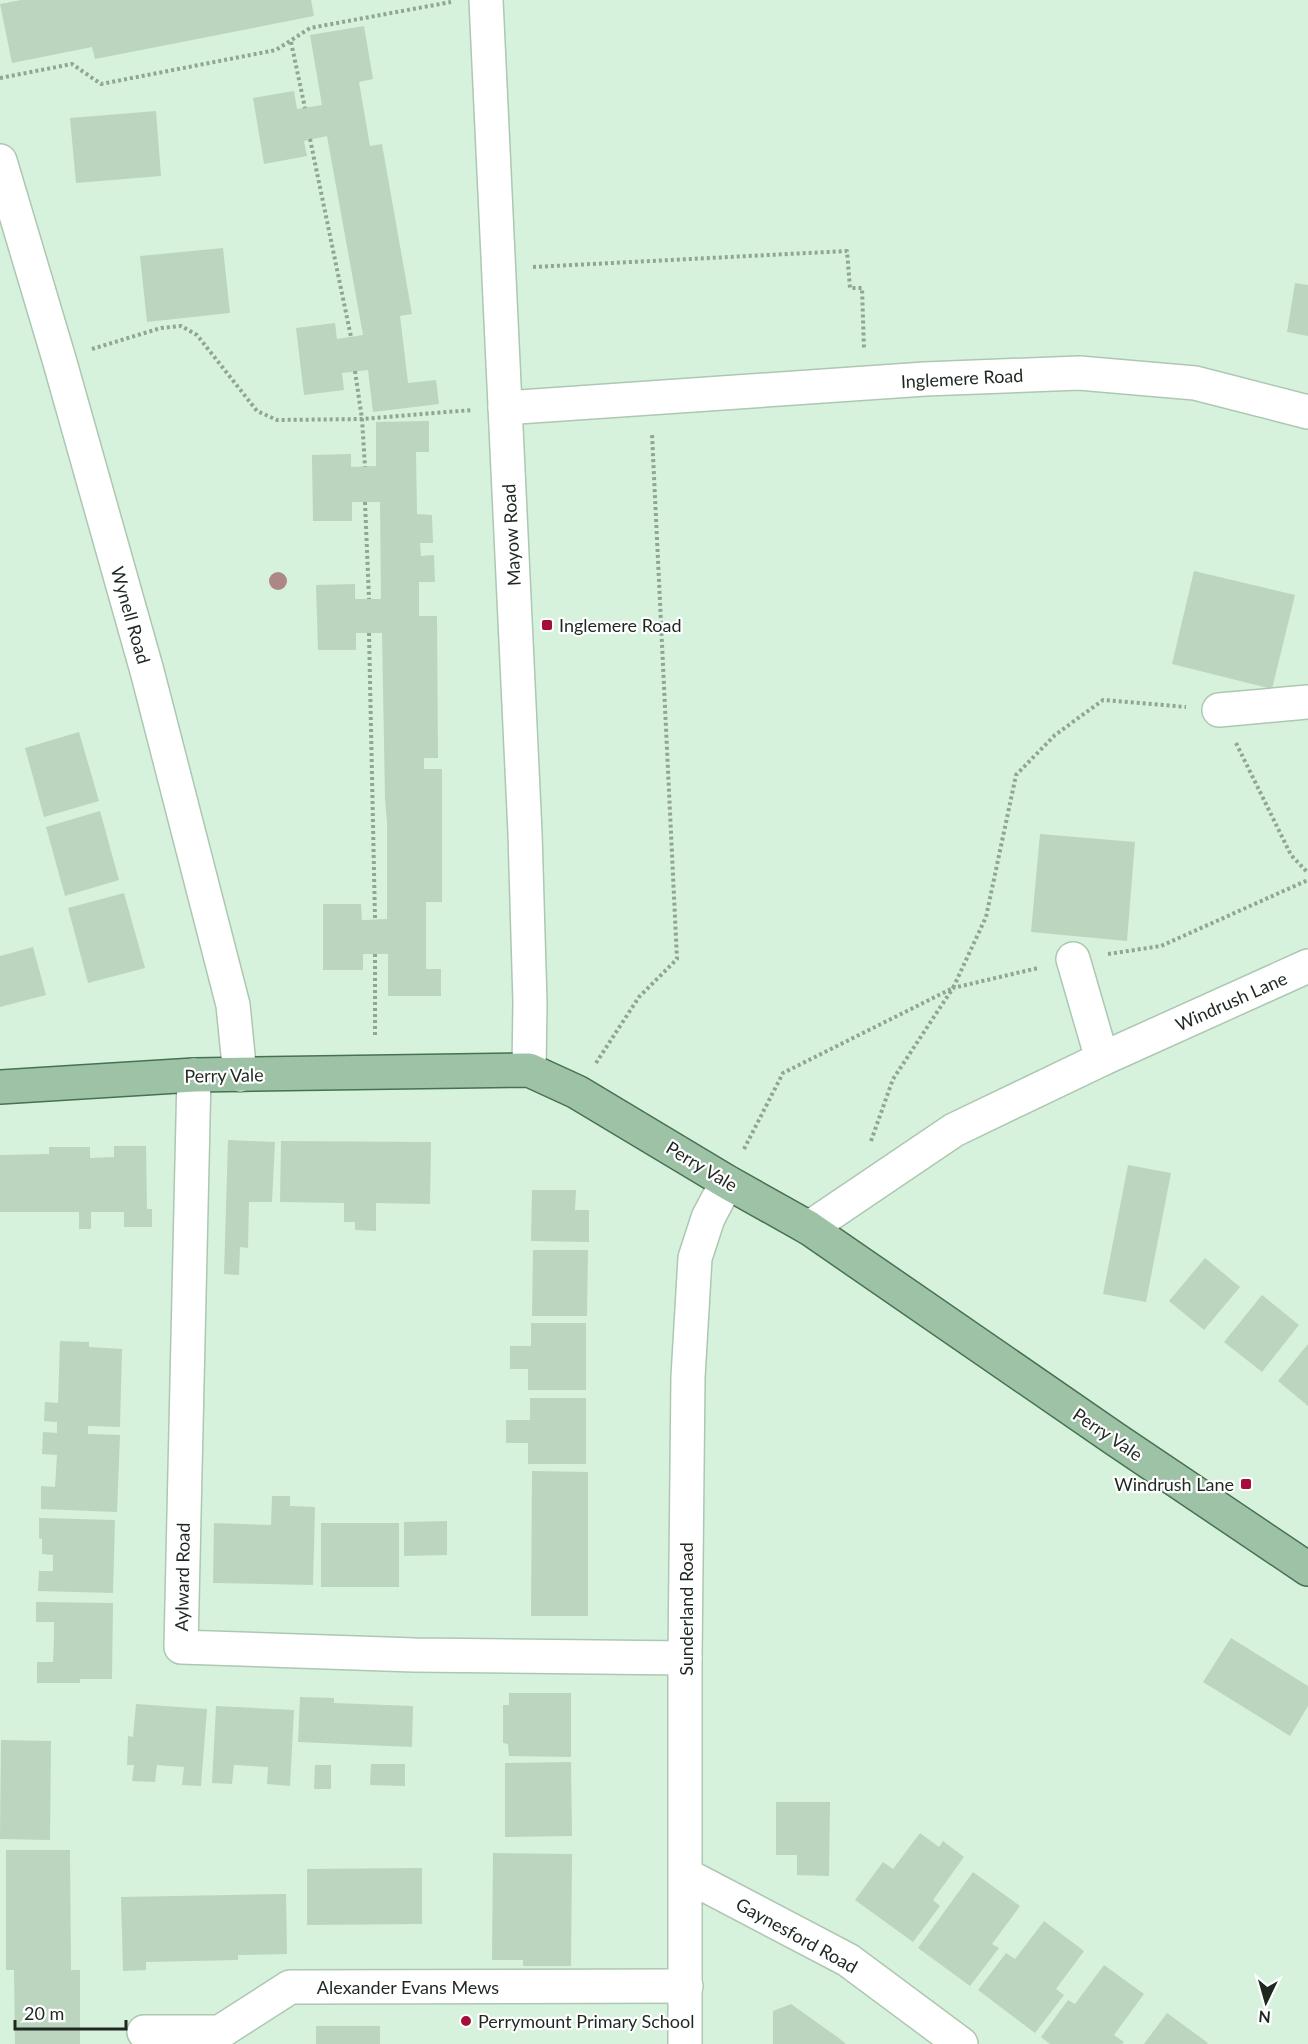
<svg xmlns="http://www.w3.org/2000/svg" width="1308" height="2044" font-family="Lato,sans-serif">
<style>
.building{fill:#bbd5bf}
.lines{fill:none;stroke-linecap:round;stroke-linejoin:round}
.minor-casing{stroke:#adc7b2;stroke-width:36}
.major-casing{stroke:#467251;stroke-width:36}
.path{stroke:#90a594;stroke-width:4;stroke-dasharray:3 3;stroke-linecap:butt}
.minor{stroke:#fff;stroke-width:33}
.major{stroke:#9dc2a6;stroke-width:33}
.tree{fill:#ac8786}
.poi-dot{fill:#a60c3c;stroke:#fff;stroke-width:2}
.labels{text-anchor:middle;dominant-baseline:central;stroke-width:4.5;stroke-linejoin:round;paint-order:stroke}
.street-label{font-size:18px;fill:#1e2820;stroke:#fff}
.poi-label{font-size:18px;fill:#1e2820;stroke:#fff;text-anchor:start}
</style>
<rect width="100%" height="100%" fill="#d7f2dc"/>
<g class="building">
<path d="M21,0H311L314,16L95,59L92,47L12,63L0,4Z"/>
<path d="M364,26L373,79L359,82L370,146L382,144L412,314L400,316L408,383L436,380L439,404L373,412L368,370L342,373L344,390L304,395L296,328L335,323L337,339L363,335L327,136L304,141L307,156L264,164L253,98L294,91L297,109L322,105L310,35Z"/>
<path d="M156,111L161,176L76,183L70,118Z"/>
<path d="M223,248L230,313L147,322L140,256Z"/>
<path d="M1295,283L1308,285V336L1287,332Z"/>
<path d="M429,421V452H416L417,514L432,515L433,543H420L421,556L434,555L435,582H419V616H437L438,758H424V769H442V902H426V969H441V996H388V954H363V970H323V904H361L362,920L387,919V823L385,798L382,633H356V650H318L316,585L355,584V599H381L380,502H352V521H313L312,455L351,454V467L376,466V422Z"/>
<path d="M1194,571L1295,595L1272,689L1172,664Z"/>
<path d="M79,732L99,801L44,817L25,748Z"/>
<path d="M100,811L119,880L65,896L46,827Z"/>
<path d="M1040,834L1135,842L1127,941L1031,932Z"/>
<path d="M124,893L145,968L88,983L68,908Z"/>
<path d="M33,947L46,995L0,1007V956Z"/>
<path d="M228,1140L275,1142L272,1202H249L248,1248L240,1247L239,1275L224,1274Z"/>
<path d="M281,1141L431,1142L430,1204L376,1203V1231L355,1230V1222H344V1203L280,1202Z"/>
<path d="M114,1146H146L147,1209H152V1227H124V1212H91V1229H79V1212H0V1155L49,1154V1147H90V1158L114,1157Z"/>
<path d="M1128,1165L1171,1173L1146,1302L1103,1294Z"/>
<path d="M532,1190H576L575,1210H589V1242L531,1241Z"/>
<path d="M533,1250H588L587,1316H532Z"/>
<path d="M1205,1258L1240,1287L1204,1330L1169,1301Z"/>
<path d="M1262,1295L1299,1325L1262,1372L1224,1342Z"/>
<path d="M531,1323H586V1390H528V1369H510V1346H531Z"/>
<path d="M60,1341L89,1342V1347L122,1349L120,1427L88,1426V1434L120,1435L117,1512L41,1509V1486L55,1487L57,1455L42,1454L43,1432L57,1433V1422L44,1421L45,1402L58,1403Z"/>
<path d="M1308,1344V1406L1278,1381Z"/>
<path d="M530,1398H586V1464H528V1443H506V1420H530Z"/>
<path d="M532,1471L588,1472V1616H531Z"/>
<path d="M272,1496H290V1506L315,1507L313,1585L213,1583L214,1523L271,1525Z"/>
<path d="M39,1518L115,1520L113,1593L38,1591L39,1571H53V1555L42,1554V1539L39,1538Z"/>
<path d="M447,1521V1555L404,1556V1522Z"/>
<rect x="321" y="1523" width="78" height="64"/>
<path d="M36,1602L113,1603L112,1679H80V1683H37V1662H53L54,1639V1622H36Z"/>
<path d="M1231,1638L1308,1686V1706L1290,1736L1203,1682Z"/>
<path d="M509,1693H571V1757L509,1756L508,1744L503,1743V1705H509Z"/>
<path d="M300,1697L334,1698V1703L413,1706L412,1747L298,1742Z"/>
<path d="M136,1704L207,1709L201,1786L182,1785L184,1767L169,1766L157,1765L155,1782L132,1781L134,1765H127L128,1736L133,1737Z"/>
<path d="M216,1706L294,1710L290,1786L267,1784L268,1767L234,1765L232,1784L212,1783Z"/>
<path d="M1,1740L51,1741L50,1840L0,1839Z"/>
<path d="M571,1762L572,1836L505,1837V1763Z"/>
<path d="M371,1764H405V1786L370,1785Z"/>
<path d="M315,1765H331V1789H314Z"/>
<path d="M776,1802H830L829,1876L797,1875V1855H776Z"/>
<path d="M920,1833L939,1847L943,1841L964,1857L933,1900L940,1906L913,1942L855,1900L883,1862L893,1869Z"/>
<path d="M6,1850H70L71,1970H80V2044H15L14,1970H6Z"/>
<path d="M493,1853L572,1854L571,1966H523V1960H492Z"/>
<path d="M422,1868V1924L307,1925V1869Z"/>
<path d="M973,1872L1020,1906L992,1944L999,1948L970,1986L918,1948Z"/>
<path d="M286,1894L287,1954L238,1955V1960L146,1962V1970L123,1971L121,1897Z"/>
<path d="M1044,1921L1084,1951L1056,1989L1064,1995L1035,2033L978,1990L1006,1953L1015,1959Z"/>
<path d="M1104,1965L1144,1994L1114,2035L1124,2042L1122,2044H1050L1041,2037L1068,2000L1075,2004Z"/>
<path d="M791,2004L840,2039L846,2044H773V2011Z"/>
<path d="M1167,2013L1208,2043L1207,2044H1144Z"/>
<rect x="316" y="2026" width="64" height="18"/>
</g>
<g class="lines">
<g class="minor-casing">
<g id="minor">
<path d="M486,0L525,833L530,1003L529,1070"/>
<path d="M0,161L59,359L147,671L233,1005L240,1075"/>
<path d="M505,408L925,379L1079,373L1195,383L1308,412"/>
<path d="M1219,710L1308,702"/>
<path d="M1073,959L1102,1059"/>
<path d="M194,1075L181,1647L414,1655L685,1658"/>
<path d="M809,1228L954,1130L1102,1059L1308,966"/>
<path d="M686,1875L848,1960L961,2044"/>
<path d="M144,2032H220L290,1987L686,1986"/>
<path d="M685,2044V1658L688,1377L695,1258L708,1218L727,1182"/>
</g>
</g>
<g class="major-casing">
<path id="major" d="M0,1087L194,1075L529,1070L577,1092L727,1182L809,1228L1115,1439L1308,1569"/>
</g>
<g class="path">
<path d="M291,42L305,108"/>
<path d="M0,78L72,64L101,84L276,50L310,28L451,2"/>
<path d="M310,139L351,337"/>
<path d="M533,267L847,251L850,288H862L864,349"/>
<path d="M92,349L161,328L181,326L197,335L257,411L277,420L362,419L472,410"/>
<path d="M355,371L362,419L365,467"/>
<path d="M365,502L369,599"/>
<path d="M369,633L375,919"/>
<path d="M1236,743L1291,855L1308,873"/>
<path d="M375,954V1037"/>
<path d="M1108,954L1161,946L1308,880"/>
<path d="M596,1063L639,997L677,959L652,434"/>
<path d="M871,1141L893,1079L953,988L1038,968"/>
<path d="M744,1149L783,1073L953,988L986,917L1016,775L1055,735L1103,700L1186,707"/>
</g>
<use href="#minor" class="minor"/>
<use href="#major" class="major"/>
</g>
<circle class="tree" cx="278" cy="581" r="9"/>
<g class="poi-dot">
<rect x="541" y="619" width="12" height="12" rx="3"/>
<rect x="1240" y="1478" width="12" height="12" rx="3"/>
<circle cx="466" cy="2021" r="6"/>
</g>
<g class="labels">
<g class="street-label">
<text transform="translate(962 378) rotate(-3)">Inglemere Road</text>
<text transform="translate(511 535) rotate(-93)">Mayow Road</text>
<text transform="translate(131 615) rotate(74)">Wynell Road</text>
<text transform="translate(1231 1001) rotate(-24)">Windrush Lane</text>
<text transform="translate(224 1075) rotate(-1)">Perry Vale</text>
<text transform="translate(702 1166) rotate(31)">Perry Vale</text>
<text transform="translate(1108 1434) rotate(34)">Perry Vale</text>
<text transform="translate(182 1577) rotate(-89)">Aylward Road</text>
<text transform="translate(686 1609) rotate(-90)">Sunderland Road</text>
<text transform="translate(797 1935) rotate(29)">Gaynesford Road</text>
<text x="408" y="1987">Alexander Evans Mews</text>
</g>
<g class="poi-label">
<text x="559" y="625">Inglemere Road</text>
<text x="1234" y="1484" text-anchor="end">Windrush Lane</text>
<text x="478" y="2021">Perrymount Primary School</text>
</g>
</g>
<g transform="translate(1266 2002) rotate(185)" stroke="#ffffff" stroke-width="4.5" paint-order="stroke">
<path d="M0-4.5L10 22L0 15L-10 22Z" fill="#1e2820"/>
<text y="-9" font-size="16" font-weight="bold" text-anchor="middle" fill="#1e2820">N</text>
</g>
<path d="M15 2020v9h111v-9" fill="none" stroke="#1e2820" stroke-width="3"/>
<text x="24" y="2020" font-size="18" fill="#1e2820" stroke="#ffffff" stroke-width="4.5" paint-order="stroke">20 m</text>
</svg>
